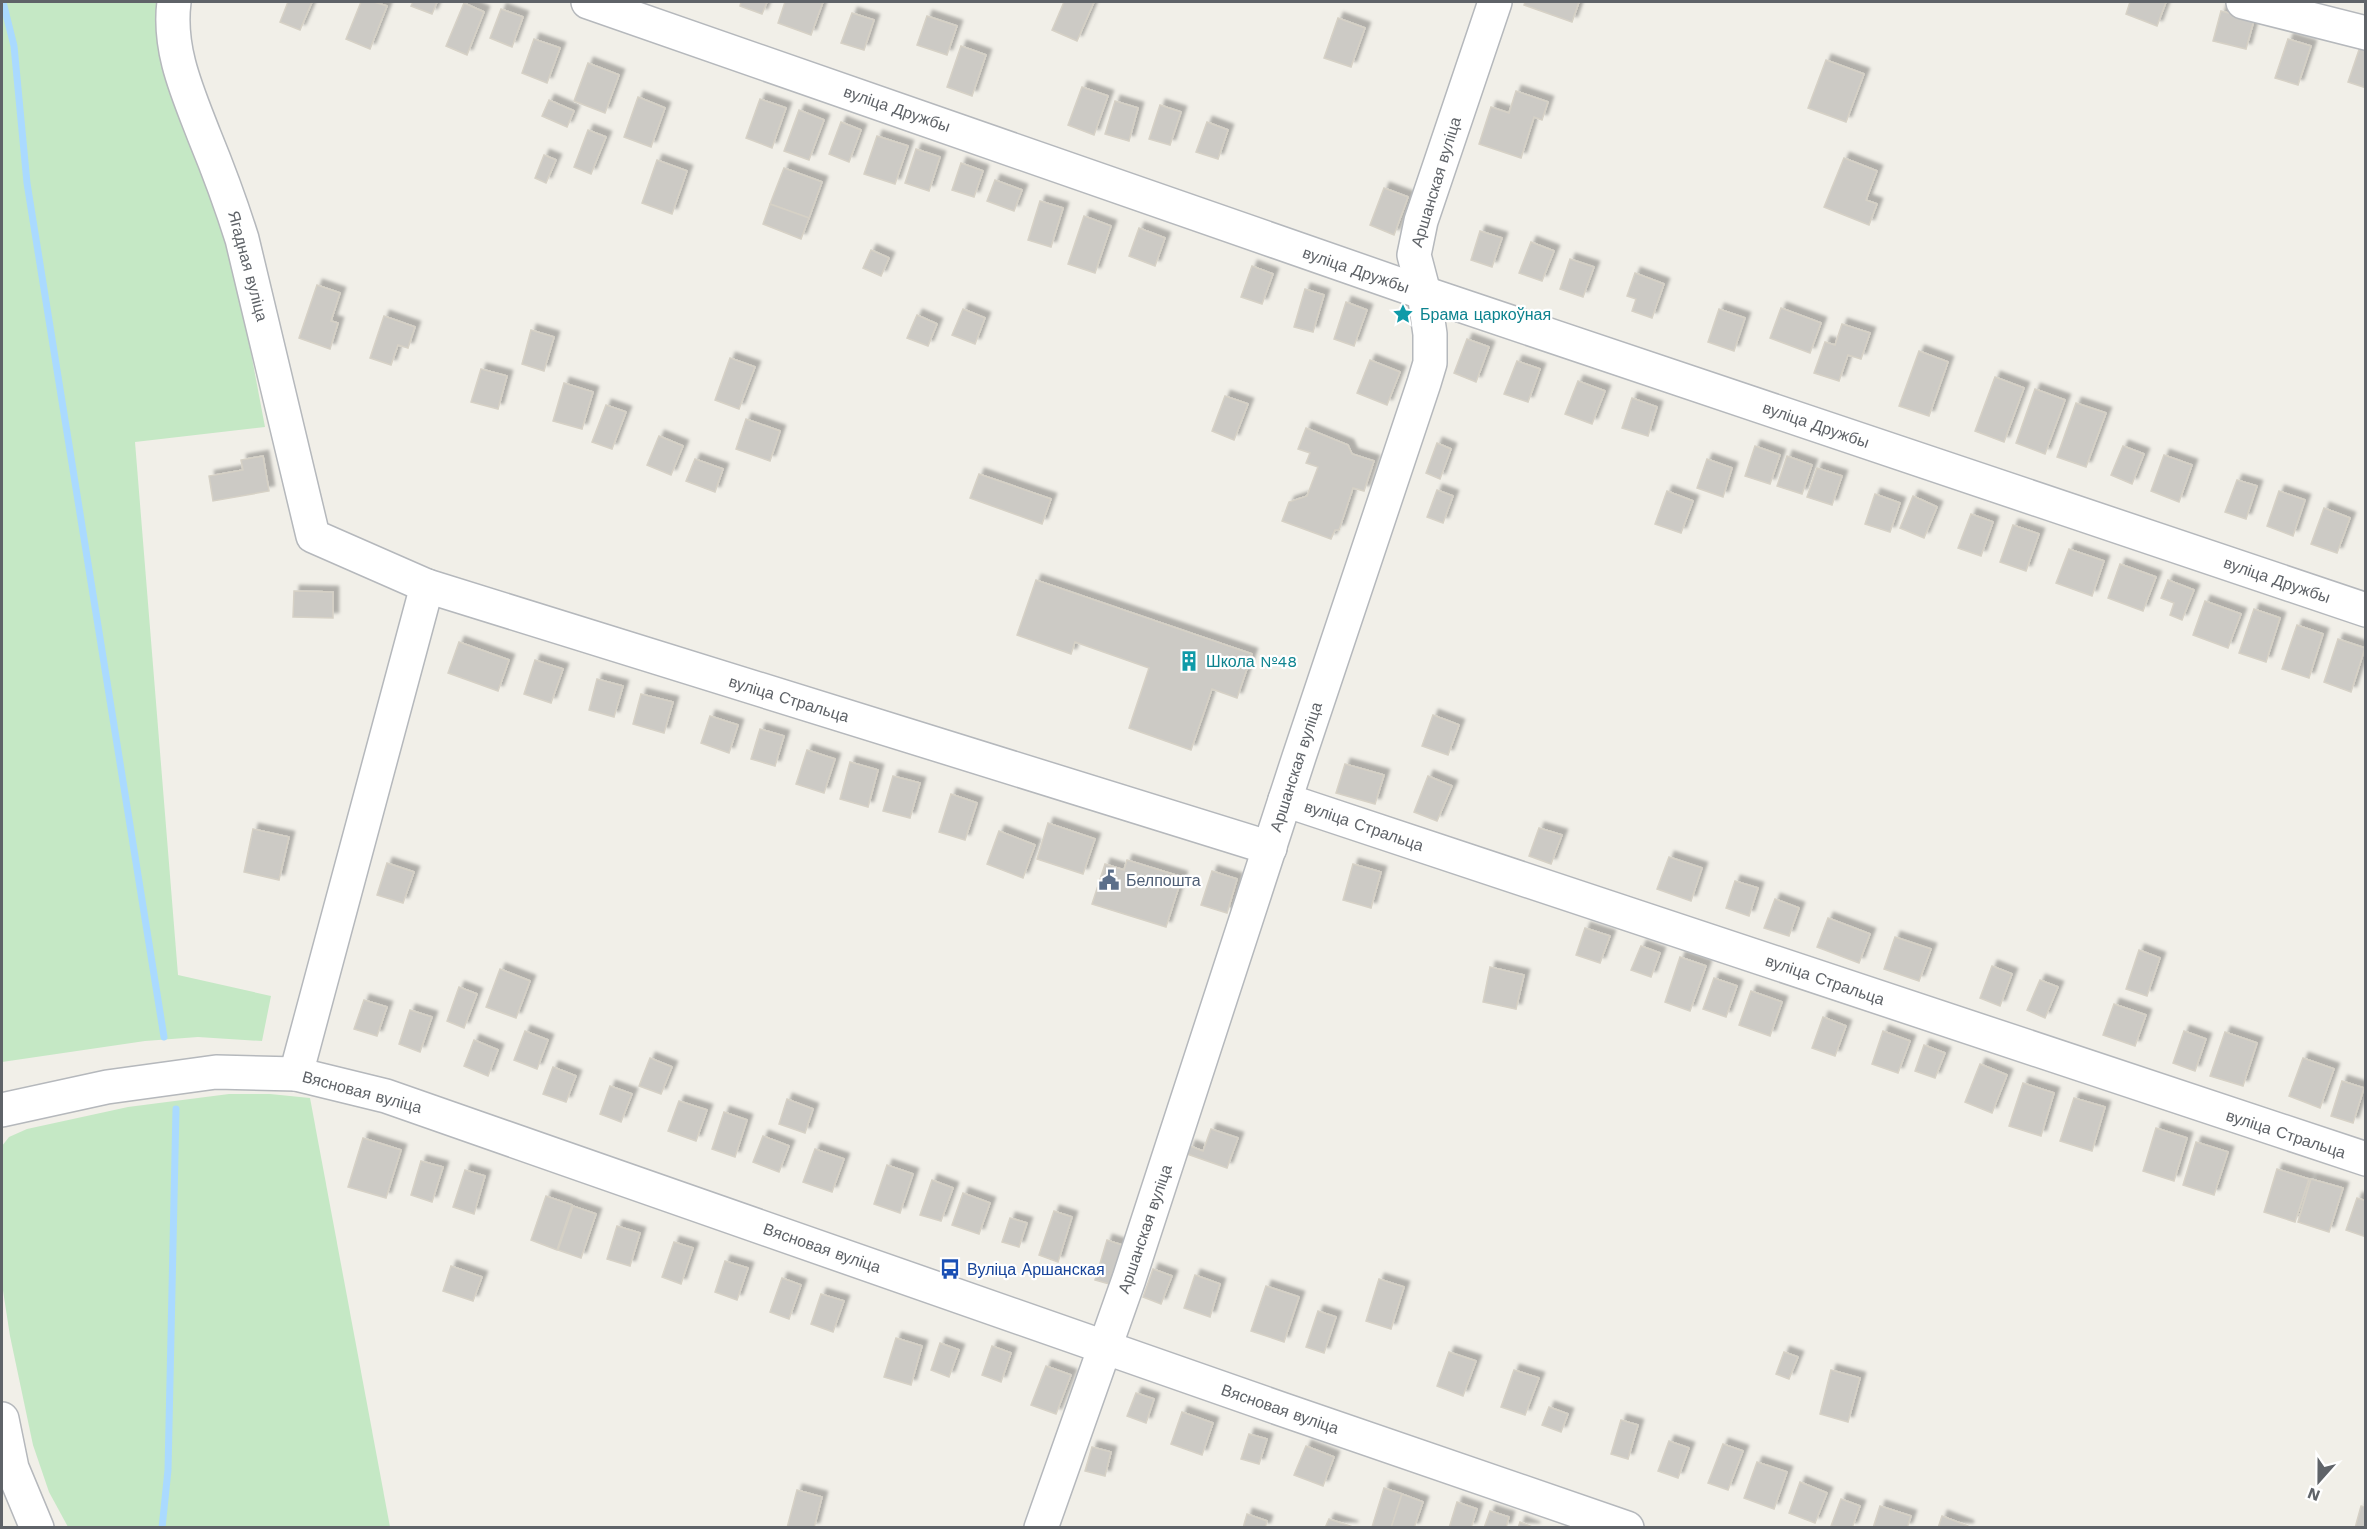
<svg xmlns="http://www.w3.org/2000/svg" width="2367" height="1529" font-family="'Work Sans',sans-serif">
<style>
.green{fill:#c5e8c5}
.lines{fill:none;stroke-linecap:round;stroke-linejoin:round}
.stream{stroke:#aadaff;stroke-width:7}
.building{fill:#cccac5;stroke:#d6d1c6;stroke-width:1.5;filter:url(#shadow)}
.minor-casing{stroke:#b5b8bc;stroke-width:36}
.minor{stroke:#fff;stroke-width:33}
.labels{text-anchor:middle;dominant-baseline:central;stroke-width:4.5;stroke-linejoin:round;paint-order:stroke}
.street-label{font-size:16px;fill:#5f6368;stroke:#fff}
.culture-label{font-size:16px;fill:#0d838f;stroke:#fff;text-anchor:start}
.service-label{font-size:16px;fill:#4e5e75;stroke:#fff;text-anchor:start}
.transit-label{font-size:16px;fill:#164399;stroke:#fff;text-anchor:start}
</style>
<defs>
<filter id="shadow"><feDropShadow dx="5.5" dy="-5.5" stdDeviation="1.5" flood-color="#0004"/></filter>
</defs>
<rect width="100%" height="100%" fill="#f1efe8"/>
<g class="green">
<path d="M2,2H158V44L164,75L223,232L242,305L265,427L135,442L178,975L271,996L262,1041L198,1037L145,1041L2,1062Z"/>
<path d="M229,1094H270L310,1098L390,1527H68L49,1492L33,1445L10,1336L2,1284V1146L9,1137L27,1129L128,1107Z"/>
</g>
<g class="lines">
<g class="stream">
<path d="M3,2L14,46L27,183L164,1037"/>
<path d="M162,1528L168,1470L176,1109"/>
</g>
</g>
<g class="building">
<path d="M288,2H312L300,30L280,22Z"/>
<path d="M361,2H374L387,6L370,49L346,39Z"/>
<path d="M413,2H437L432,14L411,6Z"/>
<path d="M741,2H767L762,14L740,6Z"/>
<path d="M785,2H823L811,35L778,23Z"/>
<path d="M1064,2H1094L1077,41L1052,30Z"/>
<path d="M1525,2H1579L1572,22L1524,5Z"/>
<path d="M2130,2H2166L2157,26L2126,14Z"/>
<path d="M464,3L484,12L467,55L446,46Z"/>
<path d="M501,9L523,17L512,47L490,38Z"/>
<path d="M2221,11L2254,20L2246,49L2213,41Z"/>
<path d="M852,13L874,20L864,50L841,43Z"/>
<path d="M927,16L957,26L947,55L917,45Z"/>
<path d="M1338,18L1365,28L1351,67L1324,58Z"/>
<path d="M534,39L560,48L547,83L522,73Z"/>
<path d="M2288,39L2311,46L2298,85L2275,78Z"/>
<path d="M2361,44L2366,46V88L2348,82Z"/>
<path d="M961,46L986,55L972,96L947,87Z"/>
<path d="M1826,60L1864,74L1846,122L1808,108Z"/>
<path d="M588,63L619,75L605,113L574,101Z"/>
<path d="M1082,87L1108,96L1094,135L1068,125Z"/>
<path d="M1516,91L1548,102L1542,120L1534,117L1521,158L1479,144L1491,107L1509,113Z"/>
<path d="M638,97L665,108L651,147L624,137Z"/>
<path d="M760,99L786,108L772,148L746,138Z"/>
<path d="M549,100L574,111L567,127L542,116Z"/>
<path d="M1115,101L1138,108L1129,141L1105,134Z"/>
<path d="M1160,105L1181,112L1170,145L1149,139Z"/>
<path d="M799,110L824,120L809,160L784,151Z"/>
<path d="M841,122L861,130L849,162L829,154Z"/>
<path d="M1207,122L1228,130L1218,159L1196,152Z"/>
<path d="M588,130L606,137L591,174L574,167Z"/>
<path d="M877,136L908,146L895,184L864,174Z"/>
<path d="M916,149L940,157L929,191L905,183Z"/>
<path d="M544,155L556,160L546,183L535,178Z"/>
<path d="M1844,158L1877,171L1866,200L1877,204L1869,225L1824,207Z"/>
<path d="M657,160L687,171L672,214L642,203Z"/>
<path d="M961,163L983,171L974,197L952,190Z"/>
<path d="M784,168L822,182L809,218L770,204Z"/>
<path d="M995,180L1022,190L1014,211L987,201Z"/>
<path d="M1384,188L1408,197L1394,235L1370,225Z"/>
<path d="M1040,201L1063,208L1051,247L1028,240Z"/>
<path d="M770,204L809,218L801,239L763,224Z"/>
<path d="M1084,216L1111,226L1095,273L1068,264Z"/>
<path d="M1139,228L1165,238L1155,266L1129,256Z"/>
<path d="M1480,231L1502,238L1492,267L1471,260Z"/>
<path d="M1531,242L1554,251L1542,281L1519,273Z"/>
<path d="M871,250L889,258L881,276L863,268Z"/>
<path d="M1570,259L1594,267L1583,297L1560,289Z"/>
<path d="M1252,266L1273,274L1262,304L1241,297Z"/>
<path d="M1635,273L1664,284L1652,318L1632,311L1636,299L1627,296Z"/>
<path d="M317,285L340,293L331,321L338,323L330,349L299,338Z"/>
<path d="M1305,289L1324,295L1313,332L1294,327Z"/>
<path d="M1346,302L1367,310L1354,346L1334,339Z"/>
<path d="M1781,308L1821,323L1810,353L1770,338Z"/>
<path d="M963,309L985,318L975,344L952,335Z"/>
<path d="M1719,309L1745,318L1734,351L1708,342Z"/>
<path d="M917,315L937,324L928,346L907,338Z"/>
<path d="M384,316L415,327L408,348L398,345L391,365L370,358Z"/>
<path d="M1842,324L1870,333L1861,359L1848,355L1839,381L1814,373L1825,342L1835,345Z"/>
<path d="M531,330L554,337L544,371L522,364Z"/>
<path d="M1467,339L1489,347L1476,382L1454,373Z"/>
<path d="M1919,351L1948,362L1929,416L1899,406Z"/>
<path d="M730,358L755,367L739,409L715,400Z"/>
<path d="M1370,360L1400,372L1387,405L1357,393Z"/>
<path d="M1517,361L1540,369L1528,402L1504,394Z"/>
<path d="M481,369L507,376L498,409L471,402Z"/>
<path d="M1995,377L2024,388L2004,442L1975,431Z"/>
<path d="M1578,381L1605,391L1592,424L1565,414Z"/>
<path d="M564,383L593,392L582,429L553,421Z"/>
<path d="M2035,389L2065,400L2045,454L2016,443Z"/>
<path d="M1225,396L1248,404L1234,440L1212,431Z"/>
<path d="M1632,398L1657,407L1648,436L1622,428Z"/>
<path d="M2076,403L2106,413L2086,467L2057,457Z"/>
<path d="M606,405L626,412L612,449L592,442Z"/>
<path d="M746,419L780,431L770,461L736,449Z"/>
<path d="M1306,428L1348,445L1352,454L1374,461L1364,491L1353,488L1339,530H1335L1331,539L1282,521L1289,502L1307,496L1318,467L1306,463L1310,453L1298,449Z"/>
<path d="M659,436L683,446L671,475L647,465Z"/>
<path d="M1437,443L1451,449L1440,479L1426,473Z"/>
<path d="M1755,446L1780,455L1770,484L1745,476Z"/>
<path d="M2123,446L2144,454L2132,484L2111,475Z"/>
<path d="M2164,455L2192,465L2179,502L2151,491Z"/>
<path d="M263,456L269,491L213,501L209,476L243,470L241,460Z"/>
<path d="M1787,456L1812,465L1802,494L1777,486Z"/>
<path d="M695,459L723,469L715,492L686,481Z"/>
<path d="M1707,459L1732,468L1723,497L1697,488Z"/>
<path d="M1817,468L1842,476L1832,505L1807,497Z"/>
<path d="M979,474L1051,499L1042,524L970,498Z"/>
<path d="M2237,480L2257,486L2246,519L2225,512Z"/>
<path d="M1437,490L1453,496L1443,523L1427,517Z"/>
<path d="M1667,491L1693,501L1681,533L1655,524Z"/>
<path d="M2279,491L2305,500L2293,536L2267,526Z"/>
<path d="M1875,494L1900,503L1890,532L1865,524Z"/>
<path d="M1913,496L1937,507L1924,538L1900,528Z"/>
<path d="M2324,508L2350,518L2337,553L2311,544Z"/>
<path d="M1971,514L1993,522L1981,556L1958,548Z"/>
<path d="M2013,525L2039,534L2026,571L2000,562Z"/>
<path d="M2069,549L2104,561L2092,596L2056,583Z"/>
<path d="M2120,564L2156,577L2143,611L2108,598Z"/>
<path d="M1036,580L1252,654L1237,698L1212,689L1191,750L1129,728L1149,668L1075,642L1071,654L1017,635Z"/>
<path d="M2168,580L2194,590L2182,620L2170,615L2174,603L2161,598Z"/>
<path d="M294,591L333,592V618L293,617Z"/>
<path d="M2205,601L2241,614L2228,648L2193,635Z"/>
<path d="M2254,609L2280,618L2266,662L2239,653Z"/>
<path d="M2297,625L2323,634L2309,678L2282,669Z"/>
<path d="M2338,639L2365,648L2351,692L2324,682Z"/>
<path d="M459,642L509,660L498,691L448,673Z"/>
<path d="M535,660L563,669L551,703L524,694Z"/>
<path d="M597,679L623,686L614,717L589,710Z"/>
<path d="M641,694L673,702L664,733L633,724Z"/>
<path d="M1433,715L1459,725L1448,755L1422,746Z"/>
<path d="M710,716L738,725L729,753L701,743Z"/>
<path d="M760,729L784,736L775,766L751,759Z"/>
<path d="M807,750L835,759L824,793L796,784Z"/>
<path d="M850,762L878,770L868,807L840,799Z"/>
<path d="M1345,764L1384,775L1375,804L1336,793Z"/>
<path d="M893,776L920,783L910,818L883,811Z"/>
<path d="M1428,776L1452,786L1437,821L1414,812Z"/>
<path d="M951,794L977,803L965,840L939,832Z"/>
<path d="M1048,823L1095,839L1083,874L1037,859Z"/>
<path d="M1539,828L1562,835L1551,864L1529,856Z"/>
<path d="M253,829L289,837L279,880L244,872Z"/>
<path d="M999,831L1035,845L1023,878L987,864Z"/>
<path d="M1669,857L1702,868L1691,901L1657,889Z"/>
<path d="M1127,860L1182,877L1166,927L1092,904L1105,864L1124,870Z"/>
<path d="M387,863L414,872L403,903L377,895Z"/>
<path d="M1353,864L1381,872L1371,908L1343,900Z"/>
<path d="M1212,871L1237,879L1227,913L1201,905Z"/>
<path d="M1735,881L1758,888L1749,916L1726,908Z"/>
<path d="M1775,899L1799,908L1789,936L1764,928Z"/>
<path d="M1828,918L1870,934L1859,963L1817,947Z"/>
<path d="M1585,928L1610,936L1600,963L1576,955Z"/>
<path d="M1895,937L1931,949L1919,981L1884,969Z"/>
<path d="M1641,946L1660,953L1651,977L1631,970Z"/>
<path d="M2139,950L2160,958L2147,996L2126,989Z"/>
<path d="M1680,957L1706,966L1690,1011L1665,1002Z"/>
<path d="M1992,966L2012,974L2000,1006L1980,998Z"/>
<path d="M1490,967L1524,975L1516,1009L1483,1002Z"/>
<path d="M500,969L530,981L516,1018L486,1007Z"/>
<path d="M1714,978L1737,986L1726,1017L1703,1009Z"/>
<path d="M2040,980L2058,987L2045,1018L2027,1010Z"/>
<path d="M459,987L477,994L464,1028L447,1021Z"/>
<path d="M1751,991L1782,1002L1770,1036L1739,1025Z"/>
<path d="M364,1000L387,1007L377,1036L354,1029Z"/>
<path d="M2114,1004L2146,1015L2135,1046L2103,1035Z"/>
<path d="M410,1010L432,1017L420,1052L399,1044Z"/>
<path d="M1823,1017L1846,1026L1835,1056L1812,1048Z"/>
<path d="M525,1031L548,1040L537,1069L514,1060Z"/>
<path d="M1883,1031L1910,1041L1898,1073L1872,1064Z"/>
<path d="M2184,1031L2206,1039L2195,1071L2173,1063Z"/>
<path d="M2225,1032L2257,1043L2243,1086L2210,1076Z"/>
<path d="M474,1040L498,1050L488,1076L464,1066Z"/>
<path d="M1924,1045L1945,1053L1935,1078L1915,1071Z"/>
<path d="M650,1058L672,1067L661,1094L639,1086Z"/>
<path d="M2303,1058L2334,1069L2320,1108L2289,1096Z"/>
<path d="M1980,1064L2007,1075L1992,1113L1965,1102Z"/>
<path d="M553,1067L576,1076L566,1102L543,1094Z"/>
<path d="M2342,1081L2364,1088L2353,1123L2331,1116Z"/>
<path d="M2023,1083L2054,1093L2041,1136L2009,1126Z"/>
<path d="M610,1086L632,1094L621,1122L600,1114Z"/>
<path d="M2074,1098L2105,1107L2092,1151L2060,1141Z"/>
<path d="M787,1099L813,1109L805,1133L779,1124Z"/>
<path d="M679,1101L707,1110L696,1141L668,1131Z"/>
<path d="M724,1112L747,1120L735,1157L712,1149Z"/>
<path d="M2156,1128L2187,1138L2174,1181L2143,1171Z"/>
<path d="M1211,1129L1238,1138L1227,1168L1187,1154L1190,1146L1203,1151Z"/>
<path d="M763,1136L789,1146L779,1172L753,1162Z"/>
<path d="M363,1138L401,1150L386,1198L348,1187Z"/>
<path d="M2196,1142L2228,1152L2214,1195L2183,1185Z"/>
<path d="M815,1149L844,1159L832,1192L803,1182Z"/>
<path d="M421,1161L443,1167L432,1202L411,1195Z"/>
<path d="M887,1165L913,1174L900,1213L874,1204Z"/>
<path d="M2277,1169L2309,1179L2295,1222L2264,1212Z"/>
<path d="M465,1170L485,1176L474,1214L453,1207Z"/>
<path d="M2311,1179L2343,1188L2329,1232L2298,1222Z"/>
<path d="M932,1180L953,1188L941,1221L920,1215Z"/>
<path d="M963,1193L990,1203L979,1234L952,1225Z"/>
<path d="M546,1196L572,1205L557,1250L531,1240Z"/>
<path d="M2357,1198L2366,1201V1237L2346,1230Z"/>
<path d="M573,1206L596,1214L581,1258L558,1250Z"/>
<path d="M1054,1211L1072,1217L1058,1262L1039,1255Z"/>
<path d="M1010,1218L1027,1223L1019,1247L1002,1242Z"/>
<path d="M617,1226L640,1233L630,1266L607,1259Z"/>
<path d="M1107,1240L1125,1246L1113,1285L1095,1280Z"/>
<path d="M674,1242L693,1248L681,1284L662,1277Z"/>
<path d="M725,1261L748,1268L737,1300L715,1292Z"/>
<path d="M451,1266L482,1277L473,1301L443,1291Z"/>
<path d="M1153,1269L1172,1276L1161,1304L1143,1297Z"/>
<path d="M1195,1275L1220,1284L1210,1317L1184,1308Z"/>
<path d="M782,1278L801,1285L789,1319L770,1312Z"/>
<path d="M1379,1279L1404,1287L1391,1329L1366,1321Z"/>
<path d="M1266,1286L1299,1297L1284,1342L1251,1331Z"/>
<path d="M821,1294L844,1301L833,1332L811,1324Z"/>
<path d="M1318,1311L1336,1317L1324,1353L1306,1347Z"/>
<path d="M896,1338L922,1346L911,1385L884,1377Z"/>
<path d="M940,1343L959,1350L949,1377L931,1370Z"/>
<path d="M992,1346L1011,1353L1001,1382L982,1375Z"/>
<path d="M1449,1352L1476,1361L1463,1396L1437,1386Z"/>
<path d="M1784,1352L1798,1357L1789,1379L1776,1374Z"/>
<path d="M1046,1366L1071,1375L1056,1414L1031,1405Z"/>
<path d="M1514,1370L1539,1378L1525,1415L1501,1407Z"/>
<path d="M1831,1370L1860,1378L1848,1422L1820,1414Z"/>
<path d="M1136,1393L1154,1399L1146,1423L1127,1416Z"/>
<path d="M1549,1407L1568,1414L1561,1432L1542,1425Z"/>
<path d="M1182,1412L1213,1423L1202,1455L1171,1444Z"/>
<path d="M1621,1420L1638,1425L1628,1459L1611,1454Z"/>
<path d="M1249,1434L1267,1439L1259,1464L1241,1459Z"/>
<path d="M1669,1441L1689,1448L1678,1478L1658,1471Z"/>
<path d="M1723,1444L1743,1451L1728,1490L1708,1483Z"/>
<path d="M1306,1446L1334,1457L1323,1486L1294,1475Z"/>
<path d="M1092,1447L1111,1452L1105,1476L1085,1471Z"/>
<path d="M1757,1462L1787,1472L1774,1509L1744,1498Z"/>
<path d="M1800,1482L1827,1493L1815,1523L1789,1513Z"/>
<path d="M1384,1488L1402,1494L1391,1528H1374L1372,1527Z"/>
<path d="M797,1490L822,1497L814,1528H787Z"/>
<path d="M1402,1494L1423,1502L1414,1528H1391Z"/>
<path d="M1841,1499L1860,1506L1852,1528L1831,1526Z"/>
<path d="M1457,1502L1477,1509L1471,1528H1449Z"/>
<path d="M1880,1506L1911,1516L1907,1528H1873Z"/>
<path d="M2361,1506L2366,1507V1528H2355Z"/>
<path d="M1490,1511L1509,1517L1506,1528H1484Z"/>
<path d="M1247,1514L1267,1521L1265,1528H1243Z"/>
<path d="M1942,1516L1968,1526V1528H1938Z"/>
<path d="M1329,1519L1353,1527L1325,1528Z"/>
<path d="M1520,1522L1535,1528H1518Z"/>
</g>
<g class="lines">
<g class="minor-casing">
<g id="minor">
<path d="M174,2C168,49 187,91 204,135C218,169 231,204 242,239L313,536L427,586L1270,848"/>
<path d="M588,2L1424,293L2366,610"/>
<path d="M2243,2L2366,33"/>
<path d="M1285,800L2366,1159"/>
<path d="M296,1074L427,586"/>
<path d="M2,1110L107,1087L216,1072L296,1074L386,1096L1284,1410L1627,1528"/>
<path d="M2,1419L12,1468L37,1528"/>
<path d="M1041,1528L1129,1279L1299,757L1424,383L1430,363V334L1424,293L1414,255L1421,221L1495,2"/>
</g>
</g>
<use href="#minor" class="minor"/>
</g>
<defs>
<g id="sight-bare" transform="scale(1.62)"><path d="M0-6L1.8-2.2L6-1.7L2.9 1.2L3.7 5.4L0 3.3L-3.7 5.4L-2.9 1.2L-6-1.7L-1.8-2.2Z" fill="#0f9aa8" stroke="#fff" stroke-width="2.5" paint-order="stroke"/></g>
<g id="building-bare" transform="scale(1.62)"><path d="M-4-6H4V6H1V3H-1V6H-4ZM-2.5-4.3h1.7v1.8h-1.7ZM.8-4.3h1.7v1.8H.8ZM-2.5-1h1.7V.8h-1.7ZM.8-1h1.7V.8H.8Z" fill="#0f9aa8" stroke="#fff" stroke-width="2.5" paint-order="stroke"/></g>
<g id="civic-bare" transform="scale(1.62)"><path d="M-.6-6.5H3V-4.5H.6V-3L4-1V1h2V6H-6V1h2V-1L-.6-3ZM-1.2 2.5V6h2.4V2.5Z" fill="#5c6f8a" stroke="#fff" stroke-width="2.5" paint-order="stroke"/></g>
<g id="bus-bare" transform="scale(1.62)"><path d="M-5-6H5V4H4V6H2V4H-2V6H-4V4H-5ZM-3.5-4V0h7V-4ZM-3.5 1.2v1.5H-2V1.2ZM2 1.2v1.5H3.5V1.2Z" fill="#1a4fb4" stroke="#fff" stroke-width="2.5" paint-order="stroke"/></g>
</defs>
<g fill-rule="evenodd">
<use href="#sight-bare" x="1403" y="314"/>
<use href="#building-bare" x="1189" y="661"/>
<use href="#civic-bare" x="1109" y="880"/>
<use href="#bus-bare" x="950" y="1269"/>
</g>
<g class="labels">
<g class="street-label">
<text transform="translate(897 109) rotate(19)">вуліца Дружбы</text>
<text transform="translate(1436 182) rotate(-73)">Аршанская вуліца</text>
<text transform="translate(248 266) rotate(75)">Ягадная вуліца</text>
<text transform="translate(1356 270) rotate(19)">вуліца Дружбы</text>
<text transform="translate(1816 425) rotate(19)">вуліца Дружбы</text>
<text transform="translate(2277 580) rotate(19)">вуліца Дружбы</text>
<text transform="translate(789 699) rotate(17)">вуліца Стральца</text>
<text transform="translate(1296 767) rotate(-72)">Аршанская вуліца</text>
<text transform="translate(1364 826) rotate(19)">вуліца Стральца</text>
<text transform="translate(1825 980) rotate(19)">вуліца Стральца</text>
<text transform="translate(362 1092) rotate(15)">Вясновая вуліца</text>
<text transform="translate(2286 1134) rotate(18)">вуліца Стральца</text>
<text transform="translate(1145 1229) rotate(-71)">Аршанская вуліца</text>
<text transform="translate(822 1248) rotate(19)">Вясновая вуліца</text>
<text transform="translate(1280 1409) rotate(19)">Вясновая вуліца</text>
</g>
<g class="culture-label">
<text x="1420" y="314">Брама царкоўная</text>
<text x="1206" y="661">Школа №48</text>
</g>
<g class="service-label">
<text x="1126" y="880">Белпошта</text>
</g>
<g class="transit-label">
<text x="967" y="1269">Вуліца Аршанская</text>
</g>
</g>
<rect width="2367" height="1529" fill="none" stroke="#5f6368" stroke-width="6"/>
<g transform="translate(2319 1481) rotate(201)" stroke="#ffffff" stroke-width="4.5" paint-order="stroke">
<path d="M0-4.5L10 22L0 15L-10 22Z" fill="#5f6368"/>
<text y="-9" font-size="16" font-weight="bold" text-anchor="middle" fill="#5f6368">N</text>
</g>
</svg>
